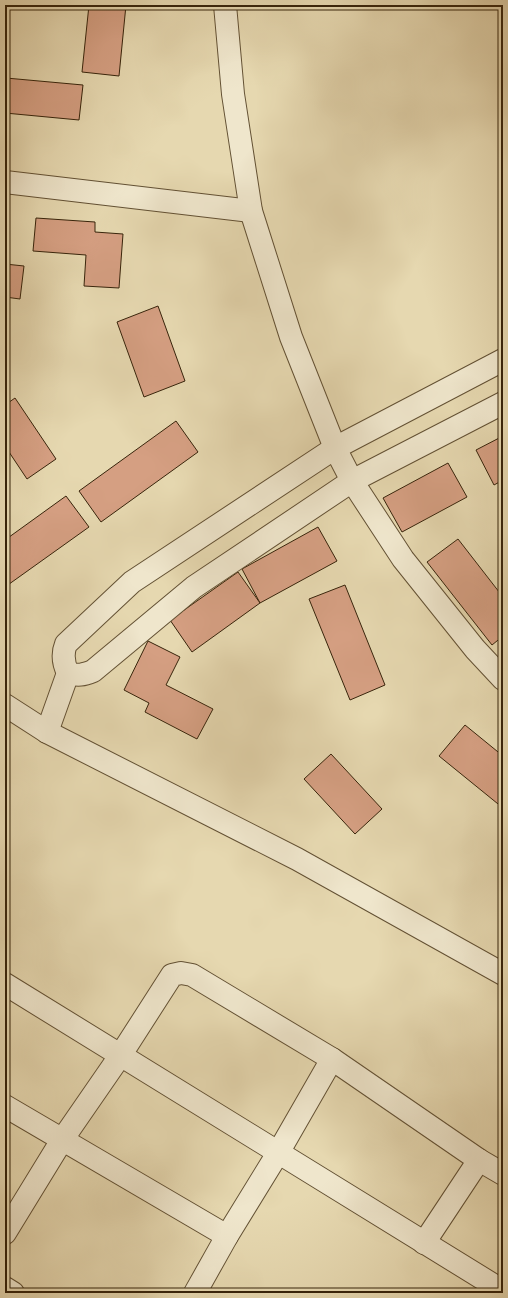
<svg xmlns="http://www.w3.org/2000/svg" width="508" height="1298" font-family="'EB Garamond',serif">
<style>
.building{fill:#d59f82;stroke:#37240b}
.lines{fill:none;stroke-linecap:round;stroke-linejoin:round}
.minor-casing{stroke:#635134;stroke-width:24}
.minor{stroke:#efe6cc;stroke-width:22}
</style>
<rect width="100%" height="100%" fill="#e6d8b0"/>
<filter id="stains"><feTurbulence type="fractalNoise" baseFrequency=".005" numOctaves="4"/><feColorMatrix values="0 0 0 0 .2 0 0 0 0 .09 0 0 0 0 .02 0 0 0 .5 -.17"/></filter>
<radialGradient id="worn" r=".72"><stop offset=".6" stop-color="#630" stop-opacity="0"/><stop offset="1" stop-color="#630" stop-opacity=".3"/></radialGradient>
<g class="building">
<path d="M89,5H126L119,76L82,72Z"/>
<path d="M6,78L83,85L79,120L5,113Z"/>
<path d="M36,218L95,222V232L123,234L119,288L84,286L86,255L33,251Z"/>
<path d="M5,264L24,266L20,299L5,297Z"/>
<path d="M158,306L185,381L144,397L117,322Z"/>
<path d="M15,398L56,459L27,479L5,446V405Z"/>
<path d="M176,421L198,452L101,522L79,491Z"/>
<path d="M503,436V480L494,485L476,450Z"/>
<path d="M448,463L467,497L402,532L383,498Z"/>
<path d="M66,496L89,527L5,587V540Z"/>
<path d="M318,527L337,561L260,603L242,569Z"/>
<path d="M458,539L503,597V636L492,645L427,562Z"/>
<path d="M238,572L260,603L192,652L170,620Z"/>
<path d="M345,585L385,685L350,700L309,599Z"/>
<path d="M148,641L180,657L166,685L213,709L197,739L145,712L149,703L124,690Z"/>
<path d="M465,725L503,756V808L439,756Z"/>
<path d="M331,754L382,809L355,834L304,779Z"/>
</g>
<g class="lines">
<g class="minor-casing">
<g id="minor">
<path d="M225,5L233,94L251,211L291,337L335,448L352,481L403,559L475,649L503,679"/>
<path d="M5,182L251,211"/>
<path d="M503,360L335,448L132,582L66,644C62,654 63,663 68,673C78,676 83,675 93,671L194,587L352,481L503,403"/>
<path d="M5,705L47,732L297,859L503,974"/>
<path d="M47,732L68,673"/>
<path d="M5,984L503,1291"/>
<path d="M5,1106L227,1236"/>
<path d="M5,1233L62,1140L120,1056L172,975L181,973L192,975L332,1059L479,1160L503,1174"/>
<path d="M424,1243L479,1160"/>
<path d="M5,1288L13,1293"/>
<path d="M195,1293L227,1236L278,1153L332,1059"/>
</g>
</g>
<use href="#minor" class="minor"/>
</g>
<rect width="508" height="1298" fill="none" stroke="#e6d8b0" stroke-width="20"/>
<rect x="6" y="6" width="496" height="1286" fill="none" stroke="#37240b" stroke-width="2"/>
<rect x="10" y="10" width="488" height="1278" fill="none" stroke="#37240b"/>
<rect width="100%" height="100%" filter="url(#stains)"/>
<rect width="100%" height="100%" fill="url(#worn)"/>
</svg>
